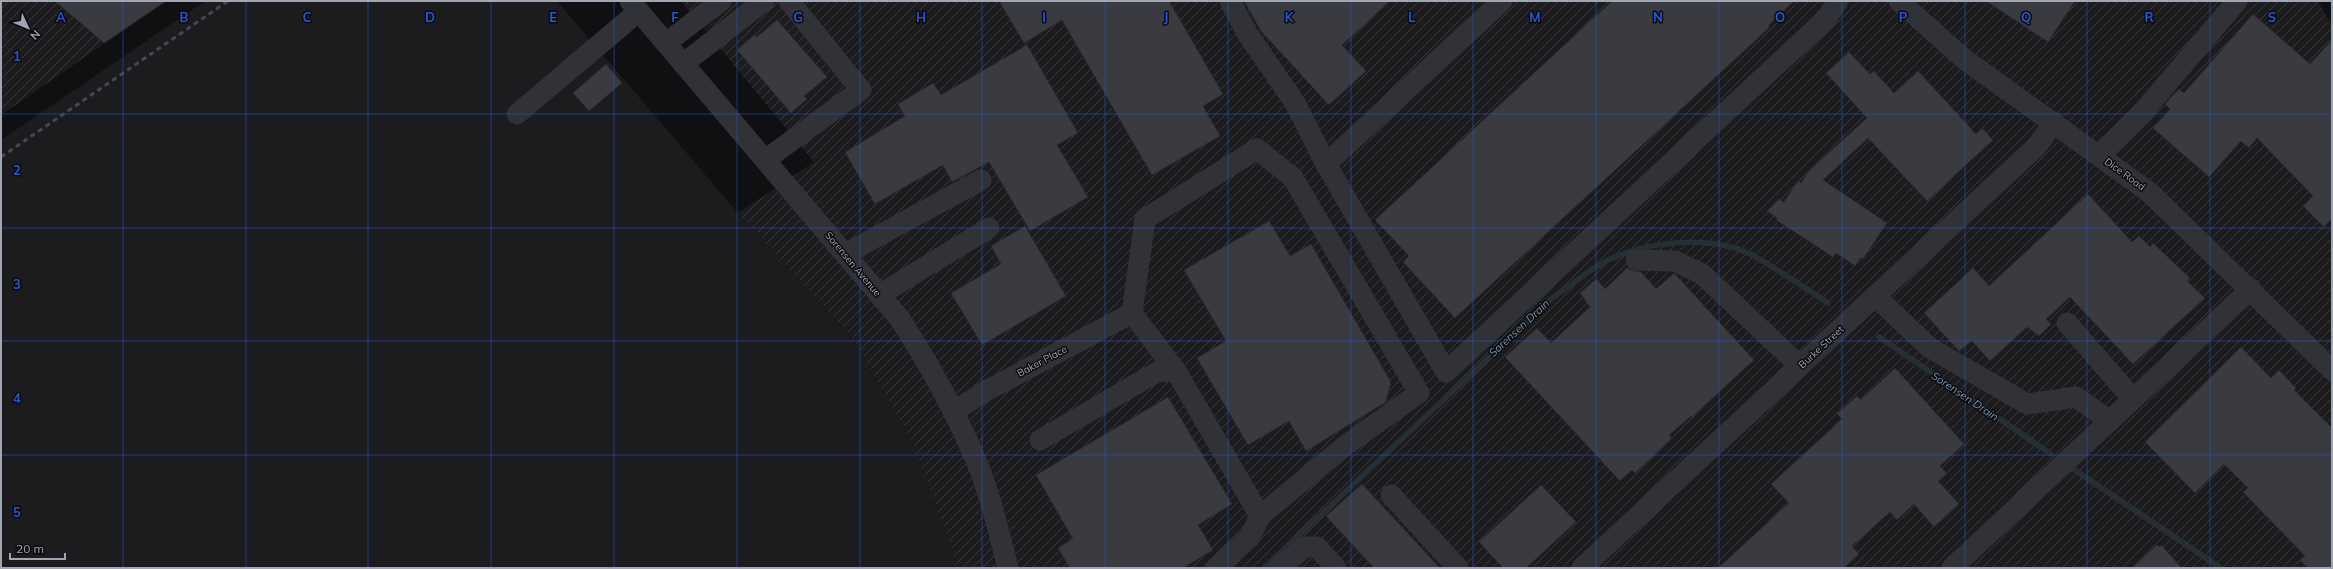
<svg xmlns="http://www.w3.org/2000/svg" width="2333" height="569" font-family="Mulish,sans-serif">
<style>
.built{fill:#1c1c1f}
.industrial{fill:url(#industrial-furrows)}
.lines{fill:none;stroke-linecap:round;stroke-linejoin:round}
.stream{stroke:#262f36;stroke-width:5.5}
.building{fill:#3a3b40;stroke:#2a2a2e}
.minor{stroke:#313237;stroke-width:21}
.rail{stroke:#46484e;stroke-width:3;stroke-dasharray:5 4;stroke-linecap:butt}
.grid{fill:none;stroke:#2a57d4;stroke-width:1;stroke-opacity:0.55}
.labels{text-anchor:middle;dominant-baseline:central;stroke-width:3;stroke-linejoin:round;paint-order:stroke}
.street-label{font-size:10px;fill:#a0a6b4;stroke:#0c0b0d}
.water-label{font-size:11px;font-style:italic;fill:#7495b3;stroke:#0c0b0d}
.grid-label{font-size:13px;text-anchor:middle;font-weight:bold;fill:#2a57d4;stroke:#0c0b0d;stroke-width:3;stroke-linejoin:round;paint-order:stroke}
</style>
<defs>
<pattern id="industrial-furrows" width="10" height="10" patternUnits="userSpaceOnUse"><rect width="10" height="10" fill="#1c1c1f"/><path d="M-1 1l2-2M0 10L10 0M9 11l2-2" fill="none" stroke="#3a3a3d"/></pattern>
</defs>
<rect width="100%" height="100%" fill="#101012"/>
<path class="built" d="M205,1H557L738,213L854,340L911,440L953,551L955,568H1V140Z"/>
<g class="industrial">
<path d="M1,1H166L1,115Z"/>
<path d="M681,1H2318L2332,26V568H955L953,551L911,440L854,340L738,213L814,162Z"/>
</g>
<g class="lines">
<g class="stream">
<path d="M1879,337L2051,454"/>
<path d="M2070,467L2221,568"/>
<path d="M1264,568L1551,299C1573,284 1595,264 1620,255C1657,241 1711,236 1748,253C1775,267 1802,286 1828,303"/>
</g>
</g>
<g class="building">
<path d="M55,1H166L104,43Z"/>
<path d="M999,1H1169L1223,94L1203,106L1220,136L1152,175L1062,20L1024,43Z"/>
<path d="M1244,1H1390L1342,45L1366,71L1329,105L1261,31Z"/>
<path d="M1612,1H1794L1768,26L1770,27L1455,318L1403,262L1409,256L1375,220Z"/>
<path d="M1986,1H2075L2048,42Z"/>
<path d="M2253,14L2310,64L2332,40V218L2324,227L2303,206L2313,196L2257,138L2249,148L2241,141L2209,177L2153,128L2170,109L2165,104L2172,96L2179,89L2184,93Z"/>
<path d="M777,20L827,77L804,96L807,99L791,113L737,50L754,35L757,37Z"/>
<path d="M1027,45L1078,133L1057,145L1088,197L1030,231L989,162L952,182L943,165L875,204L845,152L905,116L898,104L933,83L941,95Z"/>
<path d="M1849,52L1870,74L1874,71L1894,93L1918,71L1976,134L1982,128L1993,140L1927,201L1868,138L1823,180L1887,223L1863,259L1860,258L1855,266L1836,253L1833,257L1776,220L1777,218L1767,211L1779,199L1784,202L1798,181L1801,183L1809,171L1867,118L1826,73Z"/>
<path d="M606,64L622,83L589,111L573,93Z"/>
<path d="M2088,194L2132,242L2139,236L2150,247L2153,243L2190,278L2187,281L2205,298L2133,364L2070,297L2046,319L2051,324L2039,336L2027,327L1990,361L1972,341L1959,351L1924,313L1973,268L1989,286Z"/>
<path d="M1269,221L1290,256L1311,244L1391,382L1386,402L1306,451L1289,421L1248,445L1197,358L1226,341L1184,270Z"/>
<path d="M1025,226L1066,296L982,345L951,293L1001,264L991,246Z"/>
<path d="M1627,268L1630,270L1641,272L1656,289L1673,274H1675L1754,360L1692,417L1691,416L1669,435L1672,438L1635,473L1632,470L1620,481L1505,357L1537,328L1551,343L1590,307L1580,293L1596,279L1605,289Z"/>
<path d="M2241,347L2271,378L2279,370L2296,388L2294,390L2332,428V568H2308L2300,560L2305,556L2243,492L2248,488L2224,464L2195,493L2145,442Z"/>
<path d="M1895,368L1964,444L1940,466L1947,474L1938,481L1959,504L1934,527L1914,504L1897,520L1890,512L1852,546L1859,554L1844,568H1718L1789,503L1771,484L1842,419L1837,414L1857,396L1861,400Z"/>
<path d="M1168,397L1232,504L1198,525L1213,550L1183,568H1070L1058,548L1073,539L1036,475Z"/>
<path d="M1362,484L1440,568H1374L1326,516Z"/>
<path d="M1541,485L1576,522L1526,568H1503L1479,542Z"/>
<path d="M2157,545L2159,547L2161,545L2182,568H2132Z"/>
</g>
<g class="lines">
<g class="minor">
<path d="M630,1L900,319C927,361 952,405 972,451C989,488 998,529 1008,568"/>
<path d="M1230,1L1247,33L1295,103L1326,164L1446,372L1826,19L1838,1"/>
<path d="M1899,1L1964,59L2149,192L2332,370"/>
<path d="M666,43L721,1"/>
<path d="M683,64L764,1"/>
<path d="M517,114L639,11"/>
<path d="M2099,155L2142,113L2237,1"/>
<path d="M765,160L861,90L789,1"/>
<path d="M1326,164L1502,1"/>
<path d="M845,254L981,180"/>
<path d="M1636,260L1675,261L1702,274L1800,366"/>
<path d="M879,295L989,228"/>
<path d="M1875,296L1930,348L2027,404L2076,397L2110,421"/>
<path d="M2067,323L2133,399"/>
<path d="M953,412L984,392L1132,313"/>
<path d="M1040,440L1157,372L1176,371"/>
<path d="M1391,495L1458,568"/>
<path d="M1216,568L1250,537L1260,516L1176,371L1132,313L1145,219L1257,149L1293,178L1419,393L1346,445L1260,516"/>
<path d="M1279,568L1305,547H1317L1336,568"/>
<path d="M1582,568L2037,146L2054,122"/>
<path d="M1952,568L2251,289"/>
</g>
<path class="rail" d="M1,157L228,1"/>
</g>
<path class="grid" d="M123,1V568M246,1V568M368,1V568M491,1V568M614,1V568M737,1V568M860,1V568M982,1V568M1105,1V568M1228,1V568M1351,1V568M1473,1V568M1596,1V568M1719,1V568M1842,1V568M1965,1V568M2087,1V568M2210,1V568M1,114H2332M1,228H2332M1,341H2332M1,455H2332"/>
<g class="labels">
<g class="street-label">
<text transform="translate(2125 174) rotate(36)">Dice Road</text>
<text transform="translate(853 264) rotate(50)">Sorensen Avenue</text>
<text transform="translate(1821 347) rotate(-43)">Burke Street</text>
<text transform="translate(1042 361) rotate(-28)">Baker Place</text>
</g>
<g class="water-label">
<text transform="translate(1519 328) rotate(-43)">Sorensen Drain</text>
<text transform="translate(1965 396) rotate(34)">Sorensen Drain</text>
</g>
</g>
<g class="grid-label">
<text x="61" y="22">A</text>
<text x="184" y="22">B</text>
<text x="307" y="22">C</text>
<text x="430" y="22">D</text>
<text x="553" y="22">E</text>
<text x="675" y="22">F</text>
<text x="798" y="22">G</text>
<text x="921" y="22">H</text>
<text x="1044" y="22">I</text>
<text x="1166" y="22">J</text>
<text x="1289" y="22">K</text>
<text x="1412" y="22">L</text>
<text x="1535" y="22">M</text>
<text x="1658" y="22">N</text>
<text x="1780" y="22">O</text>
<text x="1903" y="22">P</text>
<text x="2026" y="22">Q</text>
<text x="2149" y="22">R</text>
<text x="2272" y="22">S</text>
<text x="17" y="61">1</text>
<text x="17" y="175">2</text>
<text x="17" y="289">3</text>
<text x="17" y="403">4</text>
<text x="17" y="517">5</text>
</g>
<rect width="2333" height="569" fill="none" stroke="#a0a6b4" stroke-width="4"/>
<g transform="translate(28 28) rotate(134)" stroke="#0c0b0d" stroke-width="3" paint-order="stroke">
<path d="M0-3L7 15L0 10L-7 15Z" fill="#a0a6b4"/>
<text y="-6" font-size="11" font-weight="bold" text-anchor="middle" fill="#a0a6b4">N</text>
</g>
<path d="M10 553v6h55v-6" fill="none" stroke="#a0a6b4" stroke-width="2"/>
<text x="16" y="553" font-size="12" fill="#a0a6b4" stroke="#0c0b0d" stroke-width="3" paint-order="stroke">20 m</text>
</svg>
